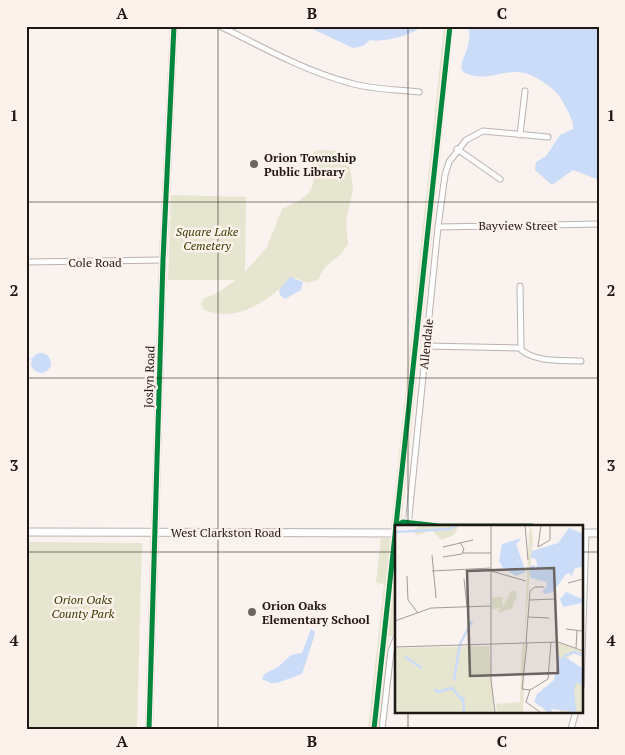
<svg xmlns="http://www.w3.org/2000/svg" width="625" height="755" font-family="'PT Serif',serif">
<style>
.green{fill:#e6e5cf}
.water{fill:#cbdcf9}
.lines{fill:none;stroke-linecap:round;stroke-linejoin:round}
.stream{stroke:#cbdcf9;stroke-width:1}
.minor-casing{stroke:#bab4b1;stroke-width:7}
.tertiary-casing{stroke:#bab4b1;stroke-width:8}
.secondary-casing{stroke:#bab4b1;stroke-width:9}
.minor{stroke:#fefdfd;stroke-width:5}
.tertiary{stroke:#fefdfd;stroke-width:5.5}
.secondary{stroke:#fefdfd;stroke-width:7}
.cycleway-casing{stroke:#fdf1eb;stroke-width:8}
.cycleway{stroke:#00873e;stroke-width:5}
.grid{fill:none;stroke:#1f1814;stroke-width:1;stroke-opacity:0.55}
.poi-dot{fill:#6b6461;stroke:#fdf1eb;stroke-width:2}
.labels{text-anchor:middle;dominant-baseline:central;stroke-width:5;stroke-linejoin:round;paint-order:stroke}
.poi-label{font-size:12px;font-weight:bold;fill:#1f1814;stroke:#fdf1eb;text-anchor:start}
.street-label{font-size:12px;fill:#1f1814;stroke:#fdf1eb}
.park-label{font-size:12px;font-style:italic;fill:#383b00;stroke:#fdf1eb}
.inset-river{fill:none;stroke:#cbdcf9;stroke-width:2.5}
.inset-road{fill:none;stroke:#a29b97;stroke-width:1}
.view{fill:#6b6461;fill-opacity:0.15;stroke:#6b6461;stroke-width:2.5}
.inset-edge{fill:none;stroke:#1f1814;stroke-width:2.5}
.neatline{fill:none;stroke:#1f1814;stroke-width:2}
.grid-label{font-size:16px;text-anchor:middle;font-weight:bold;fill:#1f1814}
</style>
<rect width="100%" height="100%" fill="#f9f2ef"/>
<g class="green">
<path d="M444,26H454L401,526L391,529Z"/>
<path d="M322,150L340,151L349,159L353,189L346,221L348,244L341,254L325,267L318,280L307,283L296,278C286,282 284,286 277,291C257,308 230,321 204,310L201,304L203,299L219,292L236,280H168L171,195L246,197L245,272L267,247L282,209C296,202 316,195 313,176C312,169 310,163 310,156L315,151Z"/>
<path d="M381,538H396V636H389L379,729H368L384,584L376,583Z"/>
<path d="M26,542L142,543L137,729H26Z"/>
</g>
<g class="water">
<path d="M306,26H422C413,35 381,43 370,40L363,46L353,48Z"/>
<path d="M468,26H599V180L573,170L552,185L535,170L536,162L546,156L560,135L573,129C574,121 568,112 564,104C558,92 551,87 540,80C509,59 490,88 462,71C458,59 474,48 468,26Z"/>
<path d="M290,277L303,282L301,290L285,299L280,295L279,290Z"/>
<circle cx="41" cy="363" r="10"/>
<path d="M311,629L315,632L314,637L302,674L277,683H271L262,679L264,674L278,667L291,655L302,653Z"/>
</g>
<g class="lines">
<path class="stream" d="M26,359H32"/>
<g class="minor-casing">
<g id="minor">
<path d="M220,26C262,47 305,71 350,83C373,90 396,89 419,92"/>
<path d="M520,135L525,91"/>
<path d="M457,149L500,179"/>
<path d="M438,227L599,224"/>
<path d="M26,262L163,260"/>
<path d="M520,286L521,349"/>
<path d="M425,346L519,348C535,363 560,360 581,361"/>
<path d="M408,526L438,227L445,175L449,162L466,140L483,131L548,137"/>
<path d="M581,687L586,533"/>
<path d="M382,729L391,651L396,638"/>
<path d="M571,729L576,711"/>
</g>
</g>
<g class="tertiary-casing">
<path id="tertiary" d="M149,729L163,260L174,26"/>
</g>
<g class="secondary-casing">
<g id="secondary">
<path d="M26,532L396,533"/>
<path d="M581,533H599"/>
</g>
</g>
<use href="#minor" class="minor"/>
<use href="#tertiary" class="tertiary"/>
<use href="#secondary" class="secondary"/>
<g class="cycleway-casing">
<g id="cycleway">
<path d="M396,526L403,522L439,526H532"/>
<path d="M149,729L163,260L174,26"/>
<path d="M374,729L450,26"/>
</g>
</g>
<use href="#cycleway" class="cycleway"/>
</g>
<path class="grid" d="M218,26V729M408,26V526M26,202H599M26,378H599M26,552H396M581,552H599M408,711V729"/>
<g class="poi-dot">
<circle cx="254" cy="164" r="5"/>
<circle cx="252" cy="612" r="5"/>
</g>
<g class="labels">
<g class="poi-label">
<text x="264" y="157">Orion Township<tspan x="264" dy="14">Public Library</tspan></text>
<text x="262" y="605">Orion Oaks<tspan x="262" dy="14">Elementary School</tspan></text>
</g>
<g class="street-label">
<text x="518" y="225">Bayview Street</text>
<text x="95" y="262">Cole Road</text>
<text transform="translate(426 344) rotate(-84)">Allendale</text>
<text transform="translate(149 377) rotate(-88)">Joslyn Road</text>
<text x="226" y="532">West Clarkston Road</text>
</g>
<g class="park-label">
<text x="207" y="231">Square Lake<tspan x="207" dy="14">Cemetery</tspan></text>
<text x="83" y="599">Orion Oaks<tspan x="83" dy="14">County Park</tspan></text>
</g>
</g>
<g transform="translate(395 525)">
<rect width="188" height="188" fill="#f9f2ef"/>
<path d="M24,0H64L59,10L47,15L37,6L21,10L19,6ZM136,0L138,14L129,117L134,7ZM116,66L120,65L122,70L117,83L103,88L105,83L97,84V72H107L108,82ZM163,117L187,127V136L186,131L178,128L171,135L187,146V187H165ZM127,119H131L128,187H102L101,179L125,177ZM94,121L99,187H0V123Z" fill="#e6e5cf"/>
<path d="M174,3L187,8V42L180,43L176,52L175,48L171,49L158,67L150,69L147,66L152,61L151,57L136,53L134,44L137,40H140V44L142,40L141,34L136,33L137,26L163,18ZM127,13L121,19L131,47L121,51L109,43L103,47L108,43L104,36L107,19ZM171,67L187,74V78L168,82L165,74ZM164,130L165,134L169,131L187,143V161L182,157L179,164L181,187L157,184L155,185L158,187H153L139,177L142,169L159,155Z" fill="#cbdcf9"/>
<path class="inset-river" d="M0,7L55,4L61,0M169,131L179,127L188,130M10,132L27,143M59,155L65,119L77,96M40,164L43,167L57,163L69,177M68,172L69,187"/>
<path class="inset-road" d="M96,0V155L100,187M130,0L133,35M146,0L143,22L155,15V0M48,22L78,15M68,28H96M37,30L41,73M48,32L67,29L69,24L65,17M37,46L96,43M96,46L131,56M12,51L13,75L23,88M69,54L72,82M173,58L188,54M134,75L160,74M133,92L154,93M0,96L36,83L96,81M171,104L187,106M131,118L135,66L140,62H149M132,118L127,164L135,165M0,122L163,117L188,126M181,123L182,105M145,187L131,177L135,165L153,154L156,117"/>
<path class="view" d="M159,43L163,148L75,151L72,46Z"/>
<rect width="188" height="188" class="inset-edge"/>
</g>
<rect width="625" height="755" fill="none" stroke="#fdf1eb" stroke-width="55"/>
<rect x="28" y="28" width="570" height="700" class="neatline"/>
<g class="grid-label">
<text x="122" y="19">A</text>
<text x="312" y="19">B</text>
<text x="502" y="19">C</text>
<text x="14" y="121">1</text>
<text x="611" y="121">1</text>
<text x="14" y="296">2</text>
<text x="611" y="296">2</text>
<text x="14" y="471">3</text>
<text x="611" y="471">3</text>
<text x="14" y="646">4</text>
<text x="611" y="646">4</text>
<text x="122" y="747">A</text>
<text x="312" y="747">B</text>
<text x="502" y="747">C</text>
</g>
</svg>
